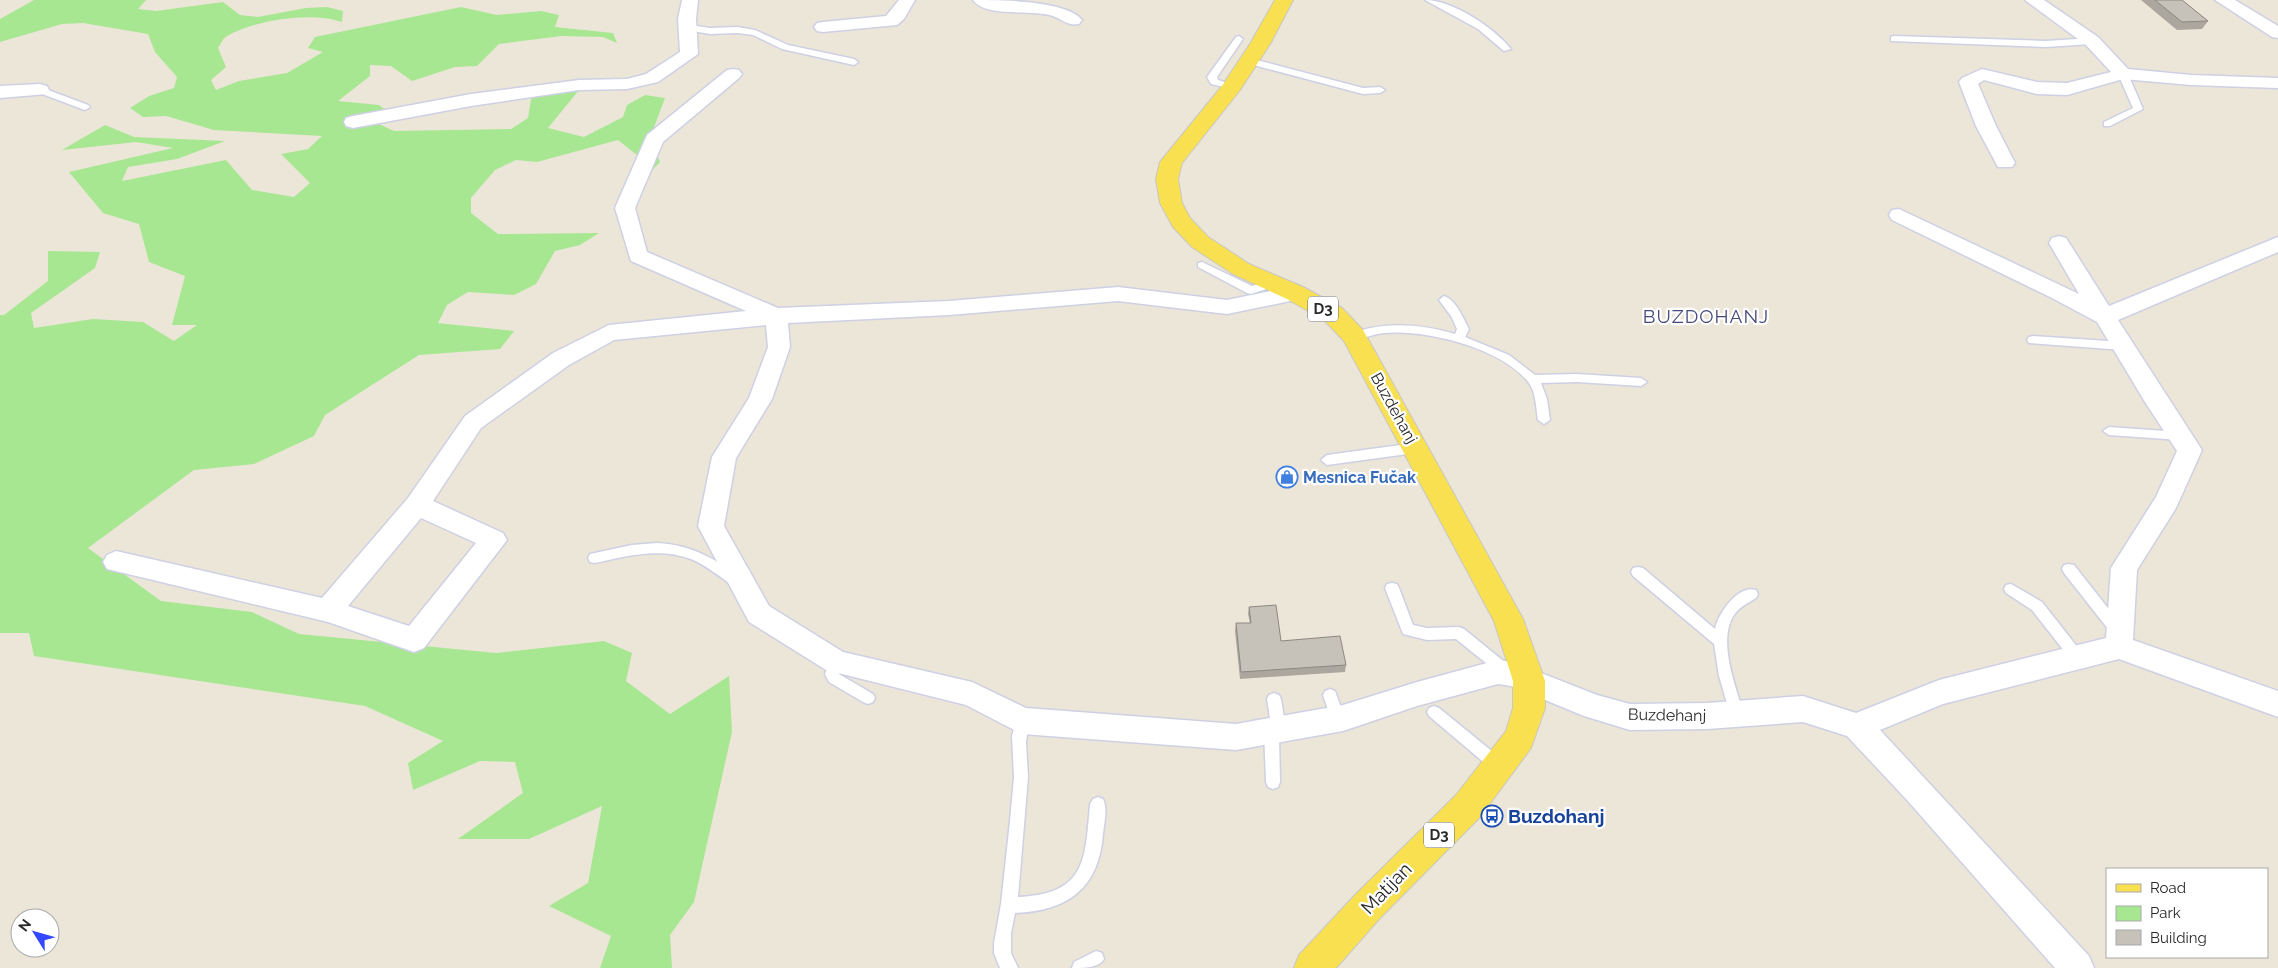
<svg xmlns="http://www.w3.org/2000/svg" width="2278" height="968" font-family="Raleway,sans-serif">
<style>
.green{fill:#a7e791}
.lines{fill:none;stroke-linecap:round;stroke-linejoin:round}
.lane-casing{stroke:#ced0e3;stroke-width:3}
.street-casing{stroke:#ced0e3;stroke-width:3}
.primary-casing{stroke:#c7c7c7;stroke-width:2}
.lane{fill:#fff;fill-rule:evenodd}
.street{fill:#fff;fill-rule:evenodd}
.primary{fill:#f9e051;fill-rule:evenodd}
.wall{fill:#aba79f}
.building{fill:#c7c2b9;stroke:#8b8882}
.labels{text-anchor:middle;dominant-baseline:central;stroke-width:4.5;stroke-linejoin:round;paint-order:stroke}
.shield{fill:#fff;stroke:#696969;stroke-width:1}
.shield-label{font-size:15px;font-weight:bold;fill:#292929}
.street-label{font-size:16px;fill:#292929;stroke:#fff}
.shop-label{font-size:16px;font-weight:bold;fill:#366cbe;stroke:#fff;text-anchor:start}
.quarter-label{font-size:19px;letter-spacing:1px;fill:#464b7c;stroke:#fff}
.near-transit-label{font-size:19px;font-weight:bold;fill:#164399;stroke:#fff;text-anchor:start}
.near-street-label{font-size:19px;fill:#292929;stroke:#fff}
</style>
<rect width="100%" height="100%" fill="#ece6d9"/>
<path class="green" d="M34,0H146L138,9L156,11L223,2L240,15L258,17L306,8L327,7L343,11L342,22C312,11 255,20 227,36C223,38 221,44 218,48L226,67L211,80L216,90L239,81L287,73L323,52L308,48L315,37L461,7L497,15L541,11L559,15L555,27L613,33L617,43L603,37L562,36L499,44L477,66L455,67L412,81L391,66L370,65V76L338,101L379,105L391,114L366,118L394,131L511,129L528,118L532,94L579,90L548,128L584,137L623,117L627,105L645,95L665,98L650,138L660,162L636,187L642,159L618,140L537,162L516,160L495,170L471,198V213L498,234L599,233L580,245L555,251L536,284L514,295L468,292L447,305L438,323L514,331L500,349L419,355L325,415L314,436L254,464L194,470L88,548L161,601L252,612L299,634L496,653L604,641L632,653L626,681L670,714L729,676L732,732L694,902L670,935L672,968H600L611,936L549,906L588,883L602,806L529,839H458L523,793L515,762L480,761L413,790L408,763L443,741L365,706L34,656L29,633H0V315H4L48,281V251L100,252L95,268L31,313L34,328L93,319L143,322L174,341L197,325H172L185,276L149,262L139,224L103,213L69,172L173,148L136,142L62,150L105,125L134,137L225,141L177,159L128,167L122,181L226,160L252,190L294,197L310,183L281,154L308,149L322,136L214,130L166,116L143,117L130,108L149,96L174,88L177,77L155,52L148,34L83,23L62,24L0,42V19Z"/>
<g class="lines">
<g class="lane-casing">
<g id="lane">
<path d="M1425,0C1453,0 1494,28 1511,49L1504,51L1478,29Z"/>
<path d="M689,25L710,28L737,27L755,30L788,45L854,59L858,62L854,65L782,49L753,35L737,33L710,34L686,30V26Z"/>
<path d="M1239,36L1243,39L1217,77L1218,80L1237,86L1232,89L1211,84L1207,77L1236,37Z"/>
<path d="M1894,36L2046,41L2092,38L2096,41L2092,44L2046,47L1891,41V37Z"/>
<path d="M1249,58L1363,88L1380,87L1385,90L1380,93L1363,94L1246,63V59Z"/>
<path d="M2123,71L2128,74L2143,109L2110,126H2104V122L2133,108L2118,74Z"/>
<path d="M40,87L88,105L90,107L85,110L82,109L37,92V88Z"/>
<path d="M1202,262L1252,286L1272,279L1277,283L1276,286L1251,294L1247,293L1198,267V263Z"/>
<path d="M1444,296C1456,300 1463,318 1469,329L1465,337L1509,355L1535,375L1577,374L1641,378L1647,382L1641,386L1577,382L1541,383L1547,399L1550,420L1544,424L1538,420C1536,408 1536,393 1529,383C1502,348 1426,329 1384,333C1374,334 1364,338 1354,340L1348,336C1352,332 1357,332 1362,330C1393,322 1424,325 1455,334L1457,329L1451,316L1439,300Z"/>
<path d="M2033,336L2123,342L2129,346L2123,350L2029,343L2027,340L2029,337Z"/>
<path d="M2109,427L2180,432L2186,436L2180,440L2109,435L2103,431Z"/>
<path d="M1415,443L1421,448L1415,453L1327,465L1321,460L1327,455Z"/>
<path d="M657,543C694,545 713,559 743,578L745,582L743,586L738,587L733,586C720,577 706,565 691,559C660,547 625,556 595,563L590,562L588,558L590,554L632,545Z"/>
<path d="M2069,564L2074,565L2122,626L2124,630L2122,634L2117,636L2112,634L2064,573L2062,569L2064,565Z"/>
<path d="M1638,567L1643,568L1715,629C1718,614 1738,584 1756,590L1758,594L1756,598C1748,603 1739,607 1734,615C1717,640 1736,688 1744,714L1742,719L1737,720L1732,719L1730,714L1719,676L1714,644L1633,576L1631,572L1633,568Z"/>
<path d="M1392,583L1397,584L1399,588L1413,625L1427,628L1459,627L1464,629L1512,668L1514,672L1512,676L1507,678L1502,676L1456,639L1427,640L1403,634L1385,588L1387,584Z"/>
<path d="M2011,584L2042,602L2082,653L2084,657L2082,661L2077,663L2072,661L2032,610L2006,593L2004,589L2006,585Z"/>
<path d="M836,656L841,658L843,662L839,674L873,694L875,698L873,702L868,704L863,702L829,682L825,674L831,658Z"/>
<path d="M1330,689L1335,691L1345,719L1343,724L1338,725L1333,724L1323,695L1325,691Z"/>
<path d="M1274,693L1279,695L1281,699L1286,730L1284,735L1279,736L1280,782L1278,787L1273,789L1268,787L1266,782L1264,731L1266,726L1271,725L1267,699L1269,695Z"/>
<path d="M1434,706L1439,708L1504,761L1506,766L1504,771L1499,773L1494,771L1429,716L1427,712L1429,708Z"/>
<path d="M1022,715L1027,716L1029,721L1026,742L1028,777L1018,897C1087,894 1085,859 1090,804L1093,799L1098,797L1103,799C1108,809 1104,823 1103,834C1099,888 1068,911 1015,913L1011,933V953L1018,968H1000L994,953V943L1001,904L1010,821L1014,777L1012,736L1017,716Z"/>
<path d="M1096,951L1102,953L1104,959C1099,968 1084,968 1072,968L1074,962Z"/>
</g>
</g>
<g class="street-casing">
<g id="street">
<path d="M682,0H698L696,19L698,54L658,82L627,89L579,90L471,106L353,128L346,126L344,122L346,118L353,116L471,94L579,80L627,79L646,74L680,52L678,19Z"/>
<path d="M899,0H915L904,19L897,25L823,32L817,31L814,27L817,23L823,22L886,16Z"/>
<path d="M973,0C998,0 1067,0 1082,20L1079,24C1068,26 1063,20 1053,16C1033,9 985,18 973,0Z"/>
<path d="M2025,0H2044L2098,37L2128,69L2191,75L2278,78V88L2191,85L2123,79L2067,95L2037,94L1984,80L1978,84L1996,126L2015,163L2012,167H1998L1976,126L1959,82L1962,78L1982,69L2037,82L2067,83L2111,72L2086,45Z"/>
<path d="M2215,0H2235L2278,26V38L2272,37Z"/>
<path d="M733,69L739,70L742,74L739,78L663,142L635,208L647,252L778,308L949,301L1118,287L1227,300L1295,286L1303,288L1306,293L1303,298L1295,300L1227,314L1118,301L949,315L788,323L790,347L772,399L736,458L724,526L769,606L843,652L972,682L1026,708L1236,724L1343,705L1417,682L1498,660L1513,662L1597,695L1630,704L1707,703L1803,696L1856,713L1939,680L2106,638L2111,568L2156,497L2177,451L2145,402L2097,322L2052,298L1892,220L1889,215L1892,210L1899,209L2079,294L2049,243L2052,238L2059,236L2066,238L2109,306L2278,237V252L2118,320L2202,450L2176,508L2137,570L2133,640L2278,691V717L2119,659L1943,704L1880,730L2089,956L2094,968H2055L1907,800L1847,736L1803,722L1707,729L1630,730L1584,716L1511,686L1498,684L1417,706L1343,731L1236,750L1022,734L966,705L826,670L749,622L698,526L712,457L749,398L768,347L766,325L614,340L569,365L481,428L433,501L503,533L507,540L424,648L414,652L328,622L107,569L103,562L107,555L116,551L322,598L408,498L465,416L553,353L609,325L746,311L631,261L615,208L647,135L727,70ZM421,518L476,543L409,626L348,606Z"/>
<path d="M40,84L47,86L49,90L47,94L0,98V86Z"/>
</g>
</g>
<g class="primary-casing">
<path id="primary" d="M1275,0H1293L1270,44L1240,90L1182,163L1178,179L1182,203L1190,218L1208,237L1249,264L1303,287L1342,308L1363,330L1523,619L1545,681V708L1531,748L1480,817L1380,918L1336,968H1294L1299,955L1356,894L1456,795L1506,731L1513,708V681L1494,621L1344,341L1324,320L1287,299L1233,274L1192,247L1173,227L1160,203L1156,179L1160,162L1222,86L1250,44Z"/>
</g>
<use href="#lane" class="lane"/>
<use href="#street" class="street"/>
<use href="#primary" class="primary"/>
</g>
<g class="wall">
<path d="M2141,0H2182L2208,21L2202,29L2177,30Z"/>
<path d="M1249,607L1281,641L1346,665L1345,672L1240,679L1235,631L1236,623H1250L1248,614Z"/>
</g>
<g class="building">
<path d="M2155,0H2182L2208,21L2182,22Z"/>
<path d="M1276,605L1281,641L1340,636L1346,665L1241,672L1236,623H1251L1249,607Z"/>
</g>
<defs>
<g id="shop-ring" transform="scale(1.125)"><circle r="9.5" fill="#fff" stroke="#3f7fe0" stroke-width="1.5"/><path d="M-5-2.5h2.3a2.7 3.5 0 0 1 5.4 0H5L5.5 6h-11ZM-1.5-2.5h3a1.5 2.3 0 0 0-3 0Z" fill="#3f7fe0"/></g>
<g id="bus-ring" transform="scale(1.125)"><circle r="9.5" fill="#fff" stroke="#1a4fb4" stroke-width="1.5"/><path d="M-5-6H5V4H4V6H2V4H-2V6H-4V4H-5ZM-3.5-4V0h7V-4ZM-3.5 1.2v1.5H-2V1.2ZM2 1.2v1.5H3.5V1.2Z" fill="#1a4fb4"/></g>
</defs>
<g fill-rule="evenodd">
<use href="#shop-ring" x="1287" y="477"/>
<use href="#bus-ring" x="1492" y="816"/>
</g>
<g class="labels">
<g class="shield">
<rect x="1308" y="296.5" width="30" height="25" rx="4"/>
<rect x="1424" y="822.5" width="30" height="25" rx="4"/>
</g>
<g class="shield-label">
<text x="1323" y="309">D3</text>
<text x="1439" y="835">D3</text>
</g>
<g class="street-label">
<text transform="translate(1394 408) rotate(61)">Buzdehanj</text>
<text transform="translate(1667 715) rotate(1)">Buzdehanj</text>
</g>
<g class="shop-label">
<text x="1303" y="477">Mesnica Fučak</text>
</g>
<g class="quarter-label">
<text x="1706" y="316">BUZDOHANJ</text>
</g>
<g class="near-transit-label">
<text x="1508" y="816">Buzdohanj</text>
</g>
<g class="near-street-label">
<text transform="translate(1386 888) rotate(-46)">Matijan</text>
</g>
</g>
<rect x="2106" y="868" width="162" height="90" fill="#ffffff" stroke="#a9a9a9"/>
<rect x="2116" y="884" width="25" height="8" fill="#f9e051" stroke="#a9a9a9"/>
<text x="2150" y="893" font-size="15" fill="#292929">Road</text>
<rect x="2116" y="906" width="25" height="15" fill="#a7e791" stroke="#a9a9a9"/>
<text x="2150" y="918" font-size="15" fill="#292929">Park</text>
<rect x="2116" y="930" width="25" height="15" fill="#c7c2b9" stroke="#a9a9a9"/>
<text x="2150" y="943" font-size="15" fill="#292929">Building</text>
<g transform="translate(35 933) rotate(307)"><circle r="24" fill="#ffffff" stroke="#a9a9a9"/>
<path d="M0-4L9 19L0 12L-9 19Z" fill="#3348ff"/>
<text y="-8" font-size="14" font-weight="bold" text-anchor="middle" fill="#292929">N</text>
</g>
</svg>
